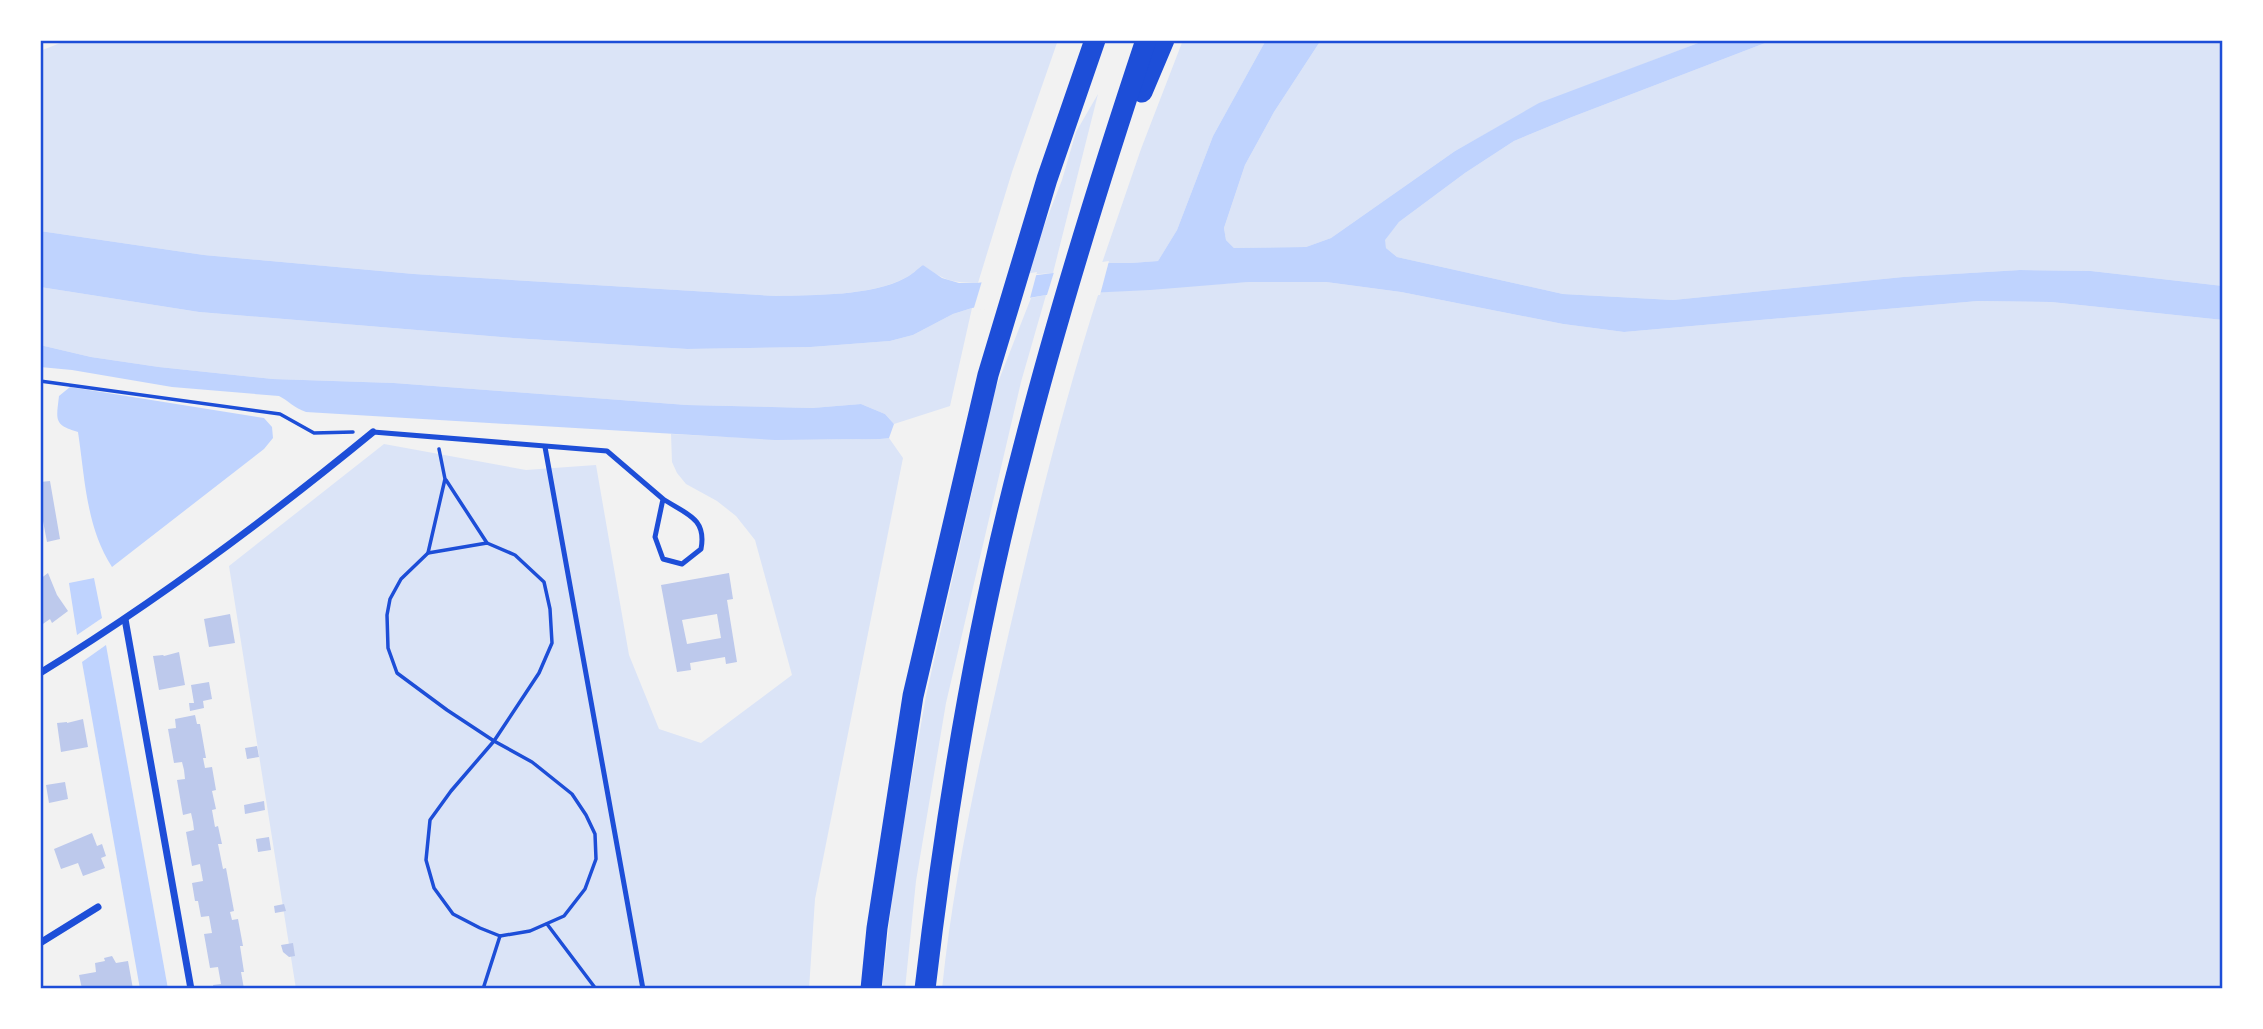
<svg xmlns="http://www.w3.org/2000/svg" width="2263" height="1029" font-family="'PT Sans',sans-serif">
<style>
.green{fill:#dbe4f7}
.water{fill:#bfd3fe}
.pier{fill:#f2f2f2}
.building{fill:#bdc9ec;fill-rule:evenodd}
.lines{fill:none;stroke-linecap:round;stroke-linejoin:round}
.path{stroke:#1d4ed8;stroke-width:3.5}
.service{stroke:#1d4ed8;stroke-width:5}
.minor{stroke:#1d4ed8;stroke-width:7}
.motorway{stroke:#1d4ed8;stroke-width:21}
.neatline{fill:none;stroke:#1d4ed8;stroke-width:2.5}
</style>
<rect width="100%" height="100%" fill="#f2f2f2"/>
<g class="green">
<path d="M68,40H1058L1012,172L978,283C952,283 943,280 923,265C917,269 912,275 905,278C871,296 814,295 776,296L414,274L204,255L40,231V51Z"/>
<path d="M1183,40H1266L1213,136L1177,230L1158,261L1131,263H1102L1141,149Z"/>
<path d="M1321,40H1706L1539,104L1455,151L1331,238L1306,247L1234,248L1226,240L1224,228L1245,165L1274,112Z"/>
<path d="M1773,40H2223V286L2091,271L2020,270L1903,277L1673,300L1563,294L1397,257L1386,248L1384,240L1399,222L1465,173L1514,141L1572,117Z"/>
<path d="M1098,94L1053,273L1025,275L1062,180L1076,132Z"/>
<path d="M1249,282H1326L1401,292L1563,324L1624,332L1978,301L2051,302L2223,320V989H942C954,873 980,759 1006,645C1033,527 1062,408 1099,292Z"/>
<path d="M40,287L199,312L513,338L687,349L811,347L890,341L913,335L953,314L972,308L950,406L894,424L885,414L861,404L812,408L687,405L394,383L273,379L159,367L91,357L40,345Z"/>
<path d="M1046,295L1021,382L946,703L916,881L905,989H882L895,872L926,696L995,390L1031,298Z"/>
<path d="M671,434C744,438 816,442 889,438L903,458L815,899L809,989H296L229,566L384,444L526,470L596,465L629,655L659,729L701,743L792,675L755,540L736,516L717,501L686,484L677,473L672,462Z"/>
</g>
<g class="water">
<path d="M1266,40H1321L1274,112L1245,165L1224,228L1226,240L1234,248L1306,247L1331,238L1455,151L1539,103L1706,40H1773L1572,117L1514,141L1465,173L1399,222L1385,240L1386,248L1397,257L1563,294L1673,300L1903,277L2020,270L2091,271L2223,286V320L2051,302L1978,301L1624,332L1563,324L1401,292L1326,282H1249L1150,290L1046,295L972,308L953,314L913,335L890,341L811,347L687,349L513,338L199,312L40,287V231L204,255L414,274L776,296C814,295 872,296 905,278C912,275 917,269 923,265L942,278L959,283H977L1053,273L1102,263H1131L1158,261L1177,230L1213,136Z"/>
<path d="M40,345L91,357L159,367L273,379L394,383L687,405L812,408L861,404L885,414L894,424L889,438L880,439L775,440L306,412C294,408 289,401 279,396L172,387L72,370L40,367Z"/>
<path d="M70,387L264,418L272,427L273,438L264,449L112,567C86,527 85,478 78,432C54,425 56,421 59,396Z"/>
<path d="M94,578L102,618L77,635L69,583Z"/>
<path d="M106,645L168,989H140L82,662Z"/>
</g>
<g class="pier">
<path d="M1109,261L1100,295L1046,298L1055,269Z"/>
<path d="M1037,272L1029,302L973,311L982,281Z"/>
</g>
<g class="building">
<path d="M50,481L60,539L47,542L43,521L40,522V482Z"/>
<path d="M48,573L57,595L68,611L52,623L50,619L40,626V579Z"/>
<path d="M729,573L733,599L727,600L737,662L726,664L725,657L690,663L691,670L677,672L661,585ZM717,614L721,638L687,644L682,620Z"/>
<path d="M230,614L235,643L209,647L204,619Z"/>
<path d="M179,652L185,685L159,690L153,656L163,655L164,656Z"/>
<path d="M209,682L212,699L203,701L204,708L190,711L189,703H194L191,685Z"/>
<path d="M195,715L197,724H200L206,758H203L205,768L212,767L216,790L212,791L216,809L212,810L215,827L218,826L222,844H218L223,869L226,868L234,911L230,912L232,920L238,919L243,946H240L244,972H241L244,989H214L213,985L221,984L218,967L210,968L204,934L212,933L209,916L201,917L198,901H195L192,883L203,881L200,864L192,866L186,832L194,830L193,822L191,813L183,815L177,780L185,779L184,770L182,762L174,763L168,729L176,728L175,719Z"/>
<path d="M83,719L88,747L61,752L57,723L67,722V723Z"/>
<path d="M257,746L259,757L247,759L245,748Z"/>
<path d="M65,782L68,799L49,803L46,785Z"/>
<path d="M264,801L265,810L245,814L244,805Z"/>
<path d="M92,833L97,846L102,844L106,856L101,858L105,868L83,876L78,863L61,869L54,849Z"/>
<path d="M269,837L271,850L258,852L256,839Z"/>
<path d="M284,904L286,911L275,913L274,906Z"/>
<path d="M293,943L295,956L289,957L283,952L281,945Z"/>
<path d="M112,956L116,963L128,961L133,989H82L79,975L96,972L95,963L105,961L104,958Z"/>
</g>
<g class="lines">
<g class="path">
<path d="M40,381L280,414L314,433L353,432"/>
<path d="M446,480L487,543"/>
<path d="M428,553L445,479L439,449"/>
<path d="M494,741L532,762L572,794L586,815L595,834L596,859L585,889L564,916L530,931L500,936L480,928L453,914L434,888L426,860L430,820L451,791L494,741L539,673L552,643L550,609L544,582L515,555L487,543L428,553L401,579L390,599L387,615L388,648L397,673L447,710L494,741"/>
<path d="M547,924L596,989"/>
<path d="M483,989L500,936"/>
</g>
<g class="service">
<path d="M373,432L607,451L663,499L655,537L663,559L682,564L701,549C707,518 686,514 663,499"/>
<path d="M545,447L643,989"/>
</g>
<g class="minor">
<path d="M125,619L191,989"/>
<path d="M40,673C157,601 267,519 373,432"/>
<path d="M40,943L98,907"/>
</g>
<g class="motorway">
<path d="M1142,92L1164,40"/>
<path d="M871,989L877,928L913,696L988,375L1047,179L1095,40"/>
<path d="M925,989C946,810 975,631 1021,457C1057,316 1100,178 1146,40"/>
</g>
</g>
<rect width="2263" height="1029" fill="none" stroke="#ffffff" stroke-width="84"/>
<rect x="42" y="42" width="2179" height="945" class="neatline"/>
</svg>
